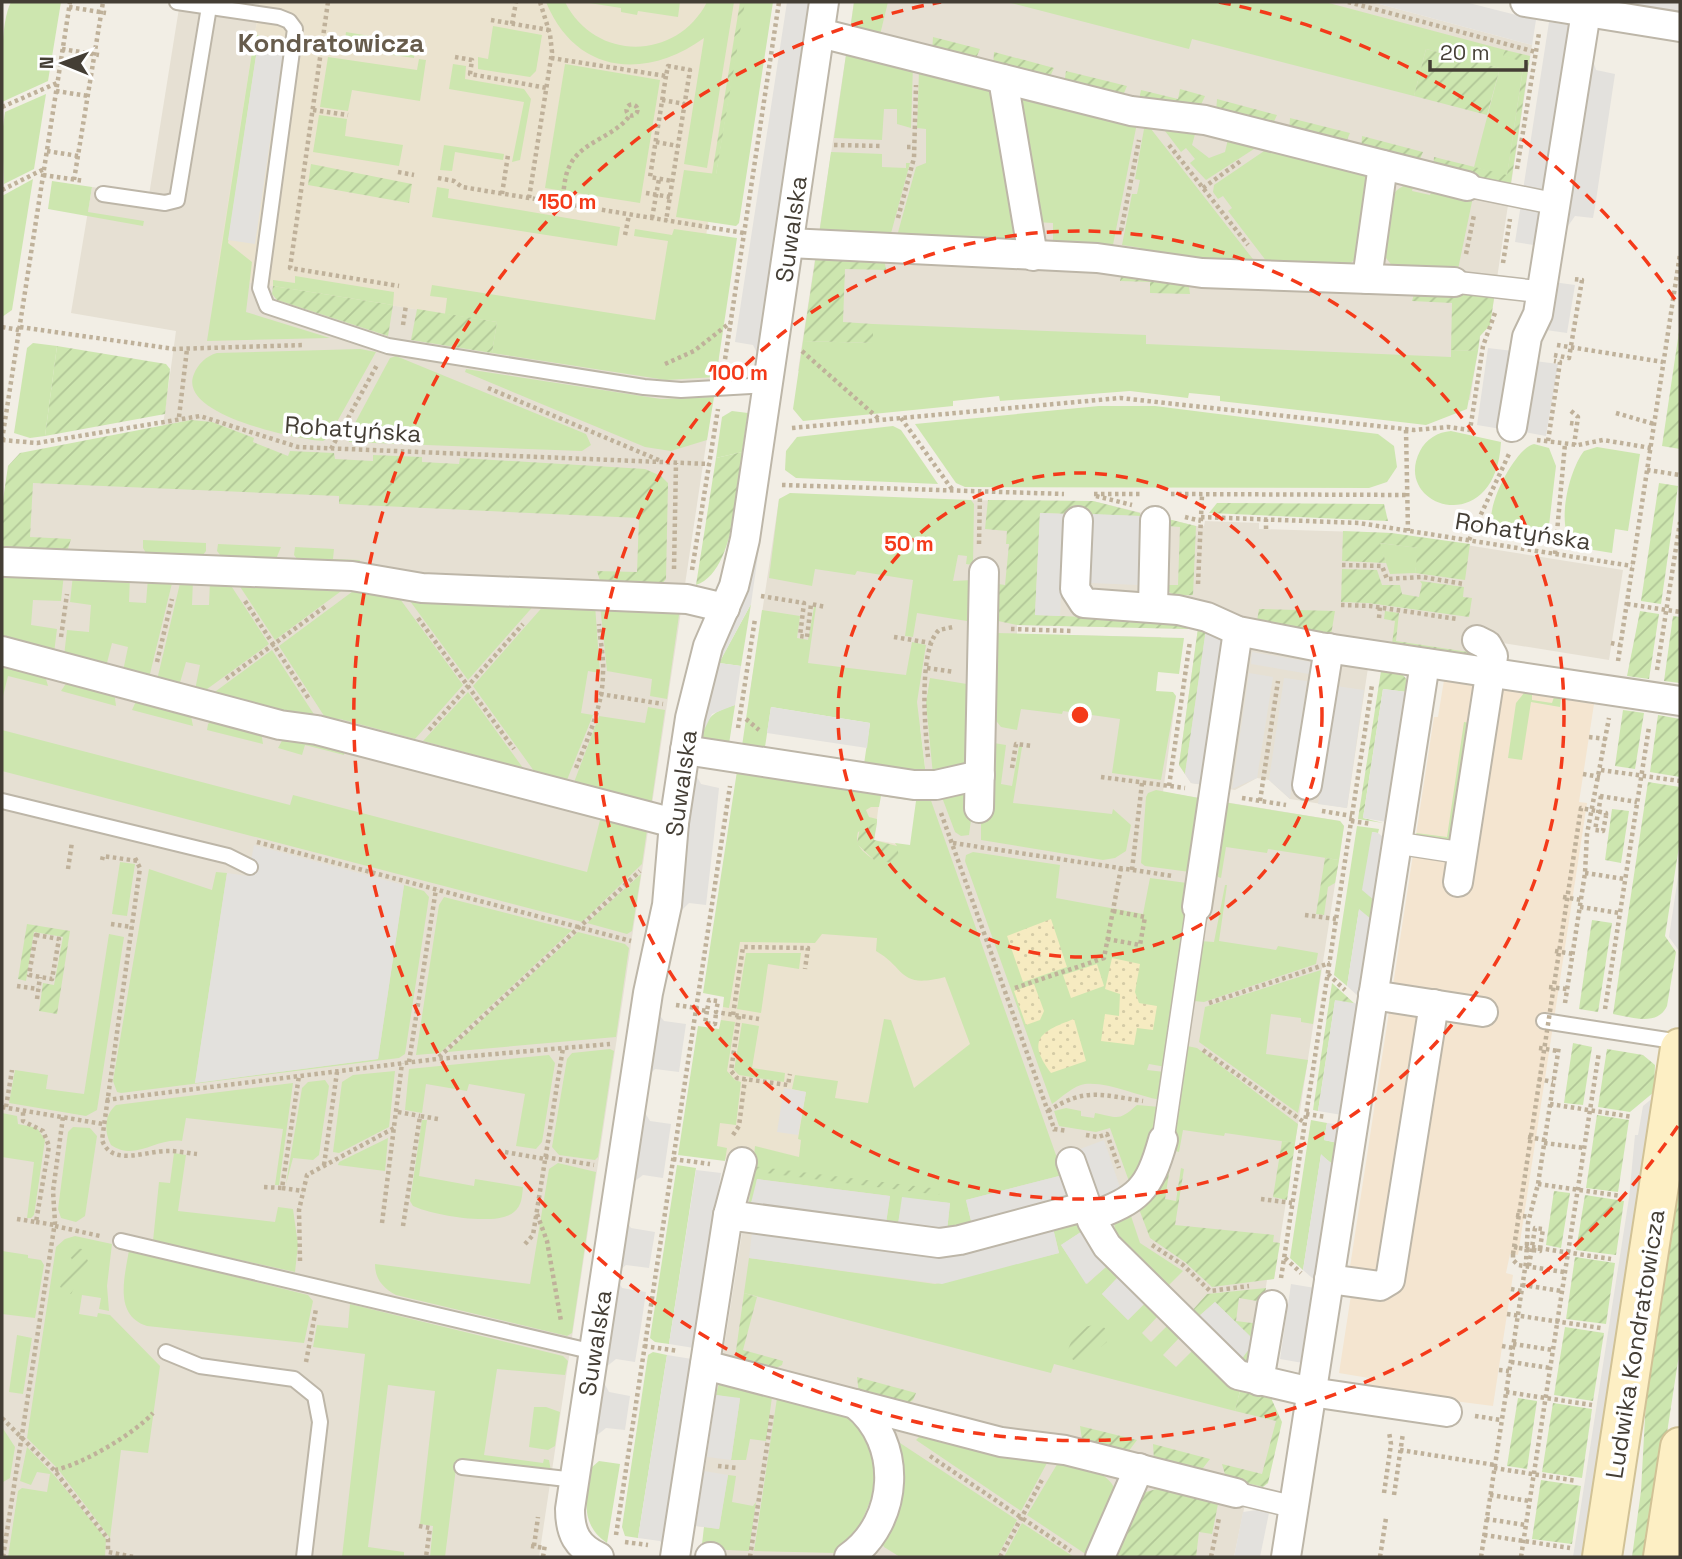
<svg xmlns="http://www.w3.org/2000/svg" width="1682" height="1559" font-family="'Space Grotesk',sans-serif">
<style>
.residential{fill:#e6e0d3}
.commercial{fill:#f4e5d0}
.education{fill:#ebe3cf}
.green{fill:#cde6af;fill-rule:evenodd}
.sand{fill:url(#sand-dots)}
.garden{fill:url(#garden-furrows)}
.parking{fill:#e3e1dd}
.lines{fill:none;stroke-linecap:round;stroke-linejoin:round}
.service-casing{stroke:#bdb6a8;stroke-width:18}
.pedestrian-casing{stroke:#bdb6a8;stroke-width:24}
.minor-casing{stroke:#bdb6a8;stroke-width:32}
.secondary-casing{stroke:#d1c296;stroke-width:42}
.path{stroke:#bfb19a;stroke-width:4.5;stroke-dasharray:3.5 3.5;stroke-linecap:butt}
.service{stroke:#fff;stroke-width:14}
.pedestrian{stroke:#fff;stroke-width:21}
.minor{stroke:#fff;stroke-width:28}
.secondary{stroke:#fdefc4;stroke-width:38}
.path-bridge{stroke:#bfb19a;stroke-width:4.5;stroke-dasharray:3.5 3.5;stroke-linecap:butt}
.ring{fill:none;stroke:#f43a1a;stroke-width:3.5;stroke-dasharray:12 9}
.labels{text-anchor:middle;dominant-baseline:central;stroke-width:7;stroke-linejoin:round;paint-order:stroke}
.street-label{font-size:24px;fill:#443e35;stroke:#fff}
.neighbourhood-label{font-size:26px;font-weight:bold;fill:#675c4c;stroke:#fff}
.centre{fill:#f43a1a;stroke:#fff;stroke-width:3.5}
.ring-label{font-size:21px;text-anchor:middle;font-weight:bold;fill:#f43a1a;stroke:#fff;stroke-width:7;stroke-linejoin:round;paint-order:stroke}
</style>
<defs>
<pattern id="sand-dots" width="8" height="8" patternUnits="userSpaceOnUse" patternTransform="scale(1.75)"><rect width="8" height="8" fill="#f6ebc1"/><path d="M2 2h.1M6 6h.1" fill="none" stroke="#d4cba6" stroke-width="1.8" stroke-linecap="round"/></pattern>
<pattern id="garden-furrows" width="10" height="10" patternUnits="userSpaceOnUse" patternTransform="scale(1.75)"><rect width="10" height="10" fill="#cde6af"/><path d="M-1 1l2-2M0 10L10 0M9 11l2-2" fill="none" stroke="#b1c697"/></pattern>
</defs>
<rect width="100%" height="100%" fill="#f2eee5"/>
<g class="residential">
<path d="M180,2H260L217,277L719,358L539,1557H2V512L7,477L155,483L176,331L71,313L92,187L149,195Z"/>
<path d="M854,2H1372L1532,45L1490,325L1480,336L1470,400L798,371Z"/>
<path d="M779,499L1093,501L1196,526H1204L1205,521L1259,523V529L1391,533L1623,570L1609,660L1478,639L1474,656L1372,641L1347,808L1290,799L1269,780L1257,778L1235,790L1191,783L1179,765L1199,621H1189L1188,629L1017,625V634L1161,637L1153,693L1176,696L1163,792L1340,821L1344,826L1274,1279L1267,1280L1254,1360L1221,1387L1281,1422L1266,1483L1249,1485L1234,1557H703L704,1527L696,1526L753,1163L935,849L920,726L749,700Z"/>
</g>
<path class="commercial" d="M1444,680L1594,704L1579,802L1587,803L1518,1255L1510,1254L1506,1273L1513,1275L1493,1406L1368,1390L1369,1378L1339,1373L1355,1269L1350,1267L1434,717H1438Z"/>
<g class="education">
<path d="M260,2H744L687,353L216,277Z"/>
<path d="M758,778L880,796L874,840L910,846L1044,1156L937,1187L700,1156Z"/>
</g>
<g class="green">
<path d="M11,2H61L48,81L2,102C2,76 0,23 11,2Z"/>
<path d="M546,2H565C595,62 677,61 707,2H734L707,168L684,164L704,38C646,80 576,75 546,2Z"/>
<path d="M583,2H680L678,17L638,11L637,15L621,12V8Z"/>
<path d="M744,2H773L739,223L736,226L676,217L684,170L716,174Z"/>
<path d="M854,2H888L879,39L850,31Z"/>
<path d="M1007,2H1325L1505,50L1504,56L1524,61L1507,176L1474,167L1500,68L1426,49L1414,96L1192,39L1189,49Z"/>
<path d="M493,26L542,35L536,71L530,77L478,69V57L488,59Z"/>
<path d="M346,32L416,44L414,58L344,48Z"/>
<path d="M255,33L259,36L228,243L252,262L246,312L330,338L207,341Z"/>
<path d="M847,48L913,65L911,128L897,124V109H884L882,140L834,138Z"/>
<path d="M328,57L417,70L419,59L426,60L420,101L352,90L348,111L320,107Z"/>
<path d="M453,64L466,66L465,79L524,89L531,99L520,160L512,162L524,102L449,89Z"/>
<path d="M565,64L660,80L640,203L545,188Z"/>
<path d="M919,72L985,86L996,97L1015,233L1007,242L897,236L916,167L926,163V129L917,128Z"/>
<path d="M46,94L34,169L4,184L2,134L5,112Z"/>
<path d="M1023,98L1137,123L1112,250L1053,247V223L1036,222L1029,173L1034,172L1031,157H1026L1018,104Z"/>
<path d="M319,115L347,119L345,136L403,145L399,166L313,152Z"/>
<path d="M1159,123L1197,127L1192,145L1209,158L1225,152L1229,135L1257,147L1206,180L1190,163L1195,159L1186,148L1181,152Z"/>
<path d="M1148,127L1151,129L1256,263L1140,255L1141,248L1122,245L1132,194H1137L1140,180L1135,179L1144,129Z"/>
<path d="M444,145L504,154L503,160L455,152L452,171L440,170Z"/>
<path d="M1270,147L1362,172L1368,180L1357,258L1344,268L1267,262L1228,211L1232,208L1223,196L1218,199L1213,192L1214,185Z"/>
<path d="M831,152L882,154V167L906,168V163H910L890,237L819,235Z"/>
<path d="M33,179L12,310L2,317V196Z"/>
<path d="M52,181L92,187L88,212L144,221L143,226L48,209Z"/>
<path d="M1414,183L1412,191L1430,195L1433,187L1473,197L1457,274L1394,268L1382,253L1392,208L1386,207C1392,193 1399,185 1414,183Z"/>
<path d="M437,187L449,189L448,198L620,227L617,246L432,217Z"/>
<path d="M635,229L672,235L674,229L737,238L716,377L666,380L492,353L497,322L445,314L447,298L430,296L432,285L655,320L668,241L634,236Z"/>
<path d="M295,276L394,292L393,305L273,286V280L295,283Z"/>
<path d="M873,324L1146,335V344L1451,357V350L1478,351L1467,409L1426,425L1220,401V396L1189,393L1188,398L1130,391L1000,401L999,396L953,401V406L803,421L793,409L803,341L872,343Z"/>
<path d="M33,343L57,346L45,436L30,438L14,433L27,348Z"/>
<path d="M360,349L376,352L328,438L323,441C297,439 176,415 194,374C198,364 206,356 217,353Z"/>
<path d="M396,356L586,434L591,445L582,451L349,442L348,436L390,358Z"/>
<path d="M466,369L661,399L714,397L707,440L671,451L645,447L465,372Z"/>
<path d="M1099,406H1155L1378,434L1394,446L1397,467L1387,482L1369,488L965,487L956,483L915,424Z"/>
<path d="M732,411L748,413L742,452L716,458L722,417Z"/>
<path d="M893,426L901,430L938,484L796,478L785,470L786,451L797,437Z"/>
<path d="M1451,431L1501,442C1496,541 1391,507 1420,451C1426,439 1438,432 1451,431Z"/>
<path d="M1534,444L1549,448L1556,466L1548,534L1540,542C1528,541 1506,542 1497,535C1476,521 1515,447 1534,444Z"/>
<path d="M1597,447L1640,454L1628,531L1615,529L1612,553L1575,547C1554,529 1569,470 1584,451Z"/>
<path d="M790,493L971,500L974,504L973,565L966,564L967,556L958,555L953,581L973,580L972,617L967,621L917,613L913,637L905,636L913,580L857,571L855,575L815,569L812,586L769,578L779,499Z"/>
<path d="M143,540L206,543V551L199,560L149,558L143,548Z"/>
<path d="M1379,543L1419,548L1415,573L1390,574Z"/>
<path d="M218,544L281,547L274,564L225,561L217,551Z"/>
<path d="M295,547L334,549L333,559L360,560L359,564L302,565L294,555Z"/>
<path d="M2,572L64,574L61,601L33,600L31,625L57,629L54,653L2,640Z"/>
<path d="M73,575L130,577L129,602L146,603L148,578L173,579L149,678L123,671L128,647L112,643L106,667L64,656L67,630L89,632L91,605L70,602Z"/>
<path d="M181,579L193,580L192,605H209L210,581H228L269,644L203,692L195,690L200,665L186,662L179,686L157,680Z"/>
<path d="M237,582L348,586L275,640Z"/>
<path d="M360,586L392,588L463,685L415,739L340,719L328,722L279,646Z"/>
<path d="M407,597L537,602L468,680Z"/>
<path d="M546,603L595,605L600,673L588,671L581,713L593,715L567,780L534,771L473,686Z"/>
<path d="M751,604L741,666L719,663Z"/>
<path d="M600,605L680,608L667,699L650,696L652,679L607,671Z"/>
<path d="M814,607H816L808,663L906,675L912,642L926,645L917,702L926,776L863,771L870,723L771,707L765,747L742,746L762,610L800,616L797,638L808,640Z"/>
<path d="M995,633L1184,638L1179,674L1158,672L1156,691L1173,692L1176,696L1161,780L1112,773L1120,719L1063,711L1062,714L1021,709L1017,730L1001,727L990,713Z"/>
<path d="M272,650L319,722L212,694Z"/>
<path d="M2,660L44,672L48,686L8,676L2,700Z"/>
<path d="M930,678L973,685L971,767L933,775L926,703Z"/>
<path d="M69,679L114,691L116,706L61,691Z"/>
<path d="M468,692L523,768L423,741Z"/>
<path d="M1524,693L1532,694V700L1552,703L1554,697L1561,698L1560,707L1531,702L1522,760L1508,758L1516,703Z"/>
<path d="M138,697L190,711L193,726L132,710Z"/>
<path d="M735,705L729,744L703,738C703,717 717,710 735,705Z"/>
<path d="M648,707L665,710L651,806L573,785L599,716L645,723Z"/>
<path d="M215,718L261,731L263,744L207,730L208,724Z"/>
<path d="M1464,722L1470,723L1450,840L1419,838L1416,833L1447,837Z"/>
<path d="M2,730L290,805L293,795L587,872L600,820L560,809L562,807L647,830L642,864L582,922L2,771Z"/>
<path d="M284,737L345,749L344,755L305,745L302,755L278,748Z"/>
<path d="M994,743L1006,745L1001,784L1012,786L1019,746L1022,747L1013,803L1112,814L1113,809L1131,825L1126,851L1115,858L1103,860L981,840V815L993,788Z"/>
<path d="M737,771L928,792L1063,1175L966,1200L972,1225L947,1231L950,1203L903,1198L898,1224L886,1223L890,1196L757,1179L754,1200L749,1203L755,1146L799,1157L801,1140L798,1139L806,1092L792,1089L795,1075L838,1081L835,1098L868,1103L884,1019L891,1020L914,1088L970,1044L945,977C898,989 907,969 876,951L877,938L822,934L815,943L740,942L729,1008L723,1007L724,997L703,993ZM881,796L916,801L910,845L895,843L897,846L874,860C864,852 854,847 858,832L877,823V819L869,817L866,810L871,807H879Z"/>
<path d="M971,783L974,797L969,835L961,836L955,832L940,792Z"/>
<path d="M1156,790L1204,799L1190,872L1145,866L1141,863L1146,797L1148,793Z"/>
<path d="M1223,802L1340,821L1344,826L1339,860L1268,849L1267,853L1226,847L1221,878L1218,877Z"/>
<path d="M1357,826L1379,829L1378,833L1372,832L1375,901L1371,920L1359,910L1347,986L1334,975Z"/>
<path d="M973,852L1060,865L1056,898L1143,914L1150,878L1194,884L1166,1067L1149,1064L1147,1070L1165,1072L1161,1100C1136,1096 1111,1082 1085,1084C1074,1085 1061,1098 1052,1104L965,861L966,855Z"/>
<path d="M120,862L135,864L127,916L112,914Z"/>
<path d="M149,869L212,890L216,872L227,873L195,1083L378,1059L404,885L424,891L429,897L405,1054L399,1058L121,1093L117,1092L113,1081Z"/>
<path d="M641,874L632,931L627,934L587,923Z"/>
<path d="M1225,885H1227L1219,941L1276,950L1278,946L1318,953L1316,964L1204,1002L1194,1001L1200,941L1214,942Z"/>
<path d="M444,897L572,930L440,1053L416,1055L439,905Z"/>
<path d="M578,932L625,944L629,948L616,1037L447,1052Z"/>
<path d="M109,934L124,937L97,1110L86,1116L9,1103L15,1070L48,1075L46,1089L84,1094Z"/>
<path d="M746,953H801L799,969L768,964L761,1013L737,1009Z"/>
<path d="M1321,970L1313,1024L1301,1022V1018L1271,1014L1266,1054L1308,1060L1298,1113L1199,1042L1205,1007Z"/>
<path d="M721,1020L735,1022L727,1071L735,1080L741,1082L736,1125L720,1123L717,1146L727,1148L725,1161L678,1155L698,1026L719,1029Z"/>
<path d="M742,1023L759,1026L752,1068L785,1073L784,1082L739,1075L734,1070Z"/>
<path d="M1187,1046L1197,1048L1298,1124L1295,1143L1225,1133L1224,1136L1183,1130L1179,1152L1172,1150Z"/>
<path d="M610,1049L614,1051L598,1157L595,1160L559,1155L552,1147L567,1059L572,1053Z"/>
<path d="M549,1055L555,1063L542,1142L536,1149L516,1146L525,1094L469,1084L467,1091L426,1084L422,1113L405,1110L409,1069Z"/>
<path d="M395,1071L389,1127L339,1153L333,1152L342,1082L353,1075Z"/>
<path d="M325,1080L329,1086L319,1155L313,1160L293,1158L286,1184L302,1088L308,1082Z"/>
<path d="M293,1083L279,1185H275L283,1129L186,1118L182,1141C156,1137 136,1162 111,1145C104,1132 104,1115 116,1105Z"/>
<path d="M1137,1105L1160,1107L1151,1145L1131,1187L1110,1128L1096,1132L1059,1126L1054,1111L1066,1108L1081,1111V1116L1094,1118L1095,1113C1119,1118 1119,1121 1137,1105Z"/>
<path d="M2,1113L17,1116L18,1124L37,1128L45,1140L34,1215L31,1218H27L34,1162L2,1157Z"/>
<path d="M422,1120H427L419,1176L474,1186L475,1179L523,1187C522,1196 522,1206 514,1212C497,1227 432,1215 413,1206L410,1201Z"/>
<path d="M1311,1120L1327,1123L1324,1140L1338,1143L1335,1166L1321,1155L1303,1270L1290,1258Z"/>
<path d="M73,1127L90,1128L97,1136L85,1216L76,1222L61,1218L58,1209L68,1132Z"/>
<path d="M388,1138L385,1171L338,1165L339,1162Z"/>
<path d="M174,1153L186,1155L178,1211L275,1222L278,1207L293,1209L298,1245L295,1272L153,1241L159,1182L170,1183Z"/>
<path d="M558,1163L596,1172L572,1333L567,1336L396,1295C383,1288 375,1279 375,1264L530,1284L549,1169Z"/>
<path d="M677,1165L696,1168L669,1344L655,1342L650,1338Z"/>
<path d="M1130,1213L1140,1243L1183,1271L1166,1288C1151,1273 1109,1242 1115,1221Z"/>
<path d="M1078,1222L1084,1230L1061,1245L1087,1284L1107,1266L1118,1277L1102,1294L1128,1320L1145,1303L1158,1316L1142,1333L1151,1342L1168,1325L1180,1337L1163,1355L1176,1367L1193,1350L1240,1391L1235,1411L1054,1364L1051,1373L744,1293L749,1258L935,1284L1059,1253L1053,1228Z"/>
<path d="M75,1236L112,1244L107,1286L109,1311L99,1309L101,1298L82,1295L79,1314L97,1317L98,1313L110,1315L160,1366L148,1453L121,1450L110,1538L58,1469L27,1438L56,1247L65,1239Z"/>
<path d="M129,1250L308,1295L313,1301L304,1343L147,1326C113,1315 125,1276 129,1250Z"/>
<path d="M2,1251L28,1255V1258L41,1260L44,1265L35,1318L2,1314Z"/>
<path d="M350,1304L563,1356L568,1361L565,1375L497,1369L484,1455L543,1463L544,1459L549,1460L551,1471L457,1460L445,1557H430L433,1526L420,1524L435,1391L388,1385L368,1547L404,1552V1557H342L365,1354L313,1347L317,1325L348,1328Z"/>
<path d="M17,1335L32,1338L23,1394L9,1392Z"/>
<path d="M653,1352L667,1355L638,1538L625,1536L622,1527L648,1355Z"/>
<path d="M719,1383L772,1397L766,1441L750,1439L746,1460H731L740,1399L716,1395Z"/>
<path d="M777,1398C802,1405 844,1407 861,1428C871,1440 876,1461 881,1475L861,1523L865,1526L837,1553L754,1551Z"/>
<path d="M534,1407H546L560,1412L555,1446L548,1450L529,1447Z"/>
<path d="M2,1427L15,1447L10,1478L3,1482Z"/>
<path d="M921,1435L991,1454L1047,1463L1021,1511L916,1440Z"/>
<path d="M900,1443L1017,1520L997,1557H900L884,1547L881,1541L896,1500L901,1501L904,1487L899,1485L895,1446Z"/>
<path d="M27,1447L54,1475L106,1539L105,1557H8L18,1491L22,1488L47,1492L50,1474L37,1472L31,1485L20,1481Z"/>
<path d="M599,1461L620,1464L607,1543C579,1524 586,1497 591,1468Z"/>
<path d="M1059,1461C1080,1467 1106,1468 1116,1491L1090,1557L1027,1515Z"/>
<path d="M728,1475L736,1476L732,1502L753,1506L756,1502L749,1551L706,1549L702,1544L704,1527L719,1529Z"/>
<path d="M1022,1523L1074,1557H1004Z"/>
</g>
<g class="sand">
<path d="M1051,919L1067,967L1023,982L1007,936Z"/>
<path d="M1112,958L1140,964L1135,992L1139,1003L1157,1006L1153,1030L1137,1028L1134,1045L1101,1041L1105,1014L1119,1016L1120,994L1105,989Z"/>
<path d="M1097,964L1104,986L1071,998L1063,975Z"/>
<path d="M1034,984L1044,1011L1040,1020L1026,1025L1014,991Z"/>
<path d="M1074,1019L1086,1061L1051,1073C1025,1039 1042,1031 1074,1019Z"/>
</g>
<g class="garden">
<path d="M740,2H745L716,175L712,174Z"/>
<path d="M933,37L980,49L974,63L932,52Z"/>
<path d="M1426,49L1500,68L1487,115L1414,96Z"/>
<path d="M1505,50L1530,56L1510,189L1433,170L1434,157L1507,175L1524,62L1503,56Z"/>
<path d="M994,52L1054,68L1048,81L993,67Z"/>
<path d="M1066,71L1127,86L1121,100L1064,85Z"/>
<path d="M1180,89L1205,96L1199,109L1138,104L1141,90L1178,99Z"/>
<path d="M1217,99L1277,115L1271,128L1216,113Z"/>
<path d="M1290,118L1350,133L1344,147L1289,132Z"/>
<path d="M1362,136L1423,152L1417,166L1361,151Z"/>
<path d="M311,164L412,184L409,203L308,185Z"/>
<path d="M816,255L884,257L886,270L845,269L843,322L873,324V343L803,341Z"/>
<path d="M1123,268L1188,280L1190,294L1150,293V282L1120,281Z"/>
<path d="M273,286L393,305L388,336L277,300L272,294Z"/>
<path d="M1415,290L1495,292L1490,325L1480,336L1478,351L1451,350L1452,303L1412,301Z"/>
<path d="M417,309L497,322L492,353L411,340Z"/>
<path d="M1680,325V449L1662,446Z"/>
<path d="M57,346L166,364L170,369L165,414L45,436Z"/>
<path d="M191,420L212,422L254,438L253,442L288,456L290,451L334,453L335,459L373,461V455L422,457V462L459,464L460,458L645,469L661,476L668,483L666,579L661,585L601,584L597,571L637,572L639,518L339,504V496L33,483L30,537L71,539L66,555L2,552V507L8,466L20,453Z"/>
<path d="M742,452C738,486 734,573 696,585L716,458Z"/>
<path d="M1659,483L1678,486L1661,604L1641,601Z"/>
<path d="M988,500L1093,501L1140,513V516L1040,513L1035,615L1188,621V629L1017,625L998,621L992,583L1005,585L1009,544H1006L1007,531L985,529Z"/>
<path d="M1217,503L1384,504L1388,521L1209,513Z"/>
<path d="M1168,519L1196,526L1193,595C1181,595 1169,598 1165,585H1178L1180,527L1168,526Z"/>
<path d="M1343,531L1391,533L1470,544L1465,580L1415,573L1418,548L1380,543L1386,563L1342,561Z"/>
<path d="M1342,569L1377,570L1382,585H1400L1402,594L1419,597L1422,584L1420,581L1464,587L1463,597L1472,598L1469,617L1368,603L1341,602Z"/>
<path d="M1259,609L1335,611L1331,635L1257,621Z"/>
<path d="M1385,611L1399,613L1396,641L1475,653L1474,656L1392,644L1395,621L1384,619Z"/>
<path d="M1640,611L1659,614L1649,679L1627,676Z"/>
<path d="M1673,616L1680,617V683L1664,681Z"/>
<path d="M1199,621L1207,623L1185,774L1179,765Z"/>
<path d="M1381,671L1403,675L1408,681L1407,692L1383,689L1363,818L1383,823L1358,819Z"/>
<path d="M1623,710L1644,713L1635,769L1615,766Z"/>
<path d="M1658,715L1680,719V777L1650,772Z"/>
<path d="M1648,782L1680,787V840L1665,936L1676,952L1667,1006C1657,1027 1631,1017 1613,1014Z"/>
<path d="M1612,809L1629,811L1621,863L1605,860Z"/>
<path d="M877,823L874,840L897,846L899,857L893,863L874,860L857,844L860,828Z"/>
<path d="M1325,858L1339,860L1335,883L1328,887L1324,915L1316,914Z"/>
<path d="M1592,920L1612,923L1598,1012L1579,1009Z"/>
<path d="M27,924L70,931L57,1014L39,1011L43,983L54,985L63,937L34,932L26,981L18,979Z"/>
<path d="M1332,983L1355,1004L1335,1001L1318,1111L1313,1110Z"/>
<path d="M1573,1043L1592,1047L1583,1105L1564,1103Z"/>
<path d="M1607,1049L1643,1055L1655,1065L1654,1092L1630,1112L1598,1107Z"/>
<path d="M1597,1115L1629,1120L1618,1192L1586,1188Z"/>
<path d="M1282,1141L1295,1143L1287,1200L1273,1197Z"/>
<path d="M1680,1146V1348L1648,1557H1632L1641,1491L1648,1363Z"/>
<path d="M752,1166L940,1189L939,1195L751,1171Z"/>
<path d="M1166,1167H1170L1165,1199L1176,1201L1181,1168L1184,1169L1175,1225L1274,1235L1273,1242L1280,1243L1274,1279L1212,1287L1185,1262L1150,1238L1139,1209L1149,1201Z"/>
<path d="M1554,1191L1570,1193L1561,1248L1546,1245Z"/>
<path d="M1585,1195L1624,1201L1616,1255L1576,1250Z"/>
<path d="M68,1247L82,1249L88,1261L71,1294L60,1287L72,1259L67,1255Z"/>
<path d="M1575,1257L1615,1263L1606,1324L1566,1319Z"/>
<path d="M1266,1288L1263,1302L1239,1298L1236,1321L1260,1324L1249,1364L1242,1362L1241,1357L1255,1341L1215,1302L1198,1317L1191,1312L1207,1294Z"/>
<path d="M744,1293L757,1297L743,1350L783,1361L782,1365L772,1370L735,1358Z"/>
<path d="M1094,1325L1105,1328L1107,1342L1101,1347L1089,1348L1081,1359L1073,1360L1068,1350C1073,1336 1078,1327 1094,1325Z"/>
<path d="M1565,1327L1604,1333L1593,1401L1554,1395Z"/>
<path d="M857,1377L916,1393L913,1400L906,1405L859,1393Z"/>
<path d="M1240,1391L1271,1398L1282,1422L1268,1483L1263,1487L1226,1478L1222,1464L1262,1474L1276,1421L1235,1411Z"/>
<path d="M1518,1398L1537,1401L1527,1469L1507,1466Z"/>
<path d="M1553,1403L1592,1409L1582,1478L1542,1472Z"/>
<path d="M1080,1426L1137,1440L1128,1452L1082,1440Z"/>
<path d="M1153,1444L1210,1459L1200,1472L1154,1460Z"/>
<path d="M1541,1480L1581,1486L1572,1544L1532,1539Z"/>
<path d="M1160,1488L1207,1500L1220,1494L1212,1534L1199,1532L1196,1557H1112L1139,1494Z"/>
</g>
<g class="parking">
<path d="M787,2H811L757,353L753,345L735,342Z"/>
<path d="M1372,2H1465L1536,20L1532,45Z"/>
<path d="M1616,2H1680V12L1662,9Z"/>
<path d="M1549,22L1574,26L1549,194L1523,190Z"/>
<path d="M259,36L285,40L255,244L228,240Z"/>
<path d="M1593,61L1596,70L1615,74L1595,207L1593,218L1575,216L1568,226Z"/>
<path d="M1521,204L1546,208L1540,246L1515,242Z"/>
<path d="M1553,282L1575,285L1567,333L1546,330Z"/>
<path d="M1488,348L1513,351L1501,429L1477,425Z"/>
<path d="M1535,361L1558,364L1546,436L1524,432Z"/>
<path d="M771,464L751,604L719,663L741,666L735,705L712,714L703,732L759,476Z"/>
<path d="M1040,513L1065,514L1060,616L1035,615Z"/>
<path d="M1093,514L1140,516L1138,585L1090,583Z"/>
<path d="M1207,622L1225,635L1204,785L1191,783L1185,774Z"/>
<path d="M1252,652L1311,662L1309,674L1251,664Z"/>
<path d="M1249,673L1273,677L1257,778L1232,789Z"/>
<path d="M1284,678L1307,681L1290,799L1269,780Z"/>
<path d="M1336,686L1364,690L1347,808L1318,804Z"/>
<path d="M1383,689L1407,692L1387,822L1363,818Z"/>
<path d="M771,707L870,723L867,748L767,733Z"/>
<path d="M696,775L701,784L719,788L714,836L706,905L689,903L681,911L687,830Z"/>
<path d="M1372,832L1378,833L1394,846L1369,1006L1347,986L1359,909L1371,919L1375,901L1362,890Z"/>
<path d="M254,845L404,885L378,1059L195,1083L227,873L248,876Z"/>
<path d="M1680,863V943L1679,951L1669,937Z"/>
<path d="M1335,1000L1359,1004L1342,1115L1318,1111Z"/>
<path d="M660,1016L664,1021L686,1024L679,1072L655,1069L651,1073Z"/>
<path d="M784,1088L806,1092L798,1135L777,1132Z"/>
<path d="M1654,1097L1585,1557H1573L1629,1198L1635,1135H1638L1643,1106Z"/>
<path d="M645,1113L650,1121L671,1124L663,1178L643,1175L635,1181Z"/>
<path d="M1327,1123L1350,1126L1325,1289L1303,1270L1321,1154L1334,1166L1338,1143L1324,1140Z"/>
<path d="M1104,1140L1122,1193L1099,1202L1080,1149Z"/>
<path d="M696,1170L721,1173L694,1348L669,1344Z"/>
<path d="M1063,1175L1071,1198L972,1225L966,1200Z"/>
<path d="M757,1179L890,1196L886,1223L751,1203Z"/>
<path d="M902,1197L950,1203L947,1231L898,1224Z"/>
<path d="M628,1224L631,1228L655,1232L649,1268L626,1265L621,1269Z"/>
<path d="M1053,1228L1059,1253L942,1284L749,1258L752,1232L942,1257Z"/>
<path d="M1084,1230L1107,1266L1086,1284L1061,1245Z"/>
<path d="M1118,1277L1145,1303L1128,1320L1102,1294Z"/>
<path d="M619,1282L622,1288L646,1292L641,1326L635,1362L616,1359L606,1367Z"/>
<path d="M1291,1284L1315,1288L1303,1363L1280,1359Z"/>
<path d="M1215,1302L1255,1341L1241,1360L1197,1318Z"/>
<path d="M667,1355L692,1359L663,1545L660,1541L638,1538Z"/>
<path d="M604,1383L609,1392L630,1396L625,1430L606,1428L596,1436Z"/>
<path d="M716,1395L740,1398L731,1460L707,1457Z"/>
<path d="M704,1471L728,1475L719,1529L696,1526Z"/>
<path d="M1270,1508L1260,1557H1234L1243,1512Z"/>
</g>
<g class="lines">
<g class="service-casing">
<g id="service">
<path d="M177,2L279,17L289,21L295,29L260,288L267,306L388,346L644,387L681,390L768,385"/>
<path d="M103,194L165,203L177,200L209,7"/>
<path d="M2,801L228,856L250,867"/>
<path d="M1544,1021L1680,1042"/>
<path d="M121,1241L594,1352"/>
<path d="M166,1352L200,1366L294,1379L315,1396L320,1422L304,1557"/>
<path d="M462,1467L575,1480"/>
</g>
</g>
<g class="pedestrian-casing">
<g id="pedestrian">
<path d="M1467,186L1556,204"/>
<path d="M1454,282L1542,292"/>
<path d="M1397,843L1462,853"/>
<path d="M1163,1140L1197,907"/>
<path d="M1236,1493L1294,1507"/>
</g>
</g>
<g class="minor-casing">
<g id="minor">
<path d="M1525,2L1680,27"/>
<path d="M820,33L1131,111L1205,120L1467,186"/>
<path d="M1003,79L1033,256"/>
<path d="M789,243L1097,258L1202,273L1454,282"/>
<path d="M1367,279L1383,165"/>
<path d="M1512,427L1527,337L1538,314L1586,12"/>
<path d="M1078,521L1075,589L1084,603L1178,610L1207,617L1238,631L1320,647L1680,701"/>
<path d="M6,562L352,576L422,588L687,599L725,608"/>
<path d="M1153,607L1155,521"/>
<path d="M2,651L280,725L317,730L674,823"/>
<path d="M685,750L914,785H936L980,775"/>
<path d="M1307,785L1329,648"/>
<path d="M979,808L984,572"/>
<path d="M1458,882L1493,656L1487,645L1477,640"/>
<path d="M1197,907L1238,631"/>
<path d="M1373,995L1483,1012"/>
<path d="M1071,1162L1092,1221L1107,1246L1238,1375L1311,1392L1447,1412"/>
<path d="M728,1215L742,1162"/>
<path d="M1091,1217C1139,1199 1149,1190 1163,1140"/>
<path d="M1329,1279L1380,1286L1390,1280L1434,1004"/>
<path d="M705,1365L1001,1442L1065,1450L1236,1493"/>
<path d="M1259,1381L1272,1305"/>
<path d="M599,1557C577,1547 570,1533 570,1509L648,993L667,905L674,823L690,718L708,646L734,586L745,539L824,2"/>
<path d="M675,1557L728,1215L939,1243L960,1240L1087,1206"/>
<path d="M710,1557H711"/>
<path d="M849,1557C900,1521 903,1442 855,1404"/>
<path d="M1100,1557L1139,1468"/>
<path d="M1286,1557L1425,663"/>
</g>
</g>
<g class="secondary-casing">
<g id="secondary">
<path d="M1602,1557L1680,1048"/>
<path d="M1663,1557L1680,1447"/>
</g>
</g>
<g class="path">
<path d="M328,2L290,268L399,286"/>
<path d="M1348,2L1536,52"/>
<path d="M69,7L106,13"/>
<path d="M491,20L549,30"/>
<path d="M512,24L516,2"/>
<path d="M62,49L99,55"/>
<path d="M455,57L472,60L470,74L547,88"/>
<path d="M551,58L666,76L668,66L690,70L666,221"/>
<path d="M666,76L650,177L672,181"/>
<path d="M56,91L88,96"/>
<path d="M662,100L685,104"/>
<circle cx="632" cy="110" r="5.5"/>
<path d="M2,107L57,83"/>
<path d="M313,110L348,115"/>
<path d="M656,142L678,146"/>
<path d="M834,145L882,146"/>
<path d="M1169,145L1248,245"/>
<path d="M907,147H914"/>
<path d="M47,151L78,156"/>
<path d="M1517,169L1539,33"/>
<path d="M398,172L414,175"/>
<path d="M43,175L84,181"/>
<path d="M438,178L454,181L462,187L744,233"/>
<path d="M74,180L103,2"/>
<path d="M1203,188L1242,160"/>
<path d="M2,190L44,169"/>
<path d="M646,193L670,197"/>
<path d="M502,194L508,155"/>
<path d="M529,198L552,52L550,34L540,2"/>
<path d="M562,203C564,191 564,176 570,165C582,141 615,137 630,115"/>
<path d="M652,218L659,179"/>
<path d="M898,218L914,158L916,85"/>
<path d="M1121,231L1139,140"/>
<path d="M625,235L629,215"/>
<path d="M1466,254L1474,215"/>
<path d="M1503,263L1510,219"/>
<path d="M403,325L406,305"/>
<path d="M2,327L19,330"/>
<path d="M20,327L174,349L304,345"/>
<path d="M1557,345L1663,362"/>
<path d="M802,351L879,419"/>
<path d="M1554,355L1569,358L1582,280L1573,279"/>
<path d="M665,364L694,351L731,322"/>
<path d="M724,366L779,2"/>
<path d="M488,388L661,461"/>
<path d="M1571,411L1578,417L1574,445"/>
<path d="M1616,413L1654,424"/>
<path d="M179,417L187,349"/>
<path d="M901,418L954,492"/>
<path d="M1570,423L1577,424"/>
<path d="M792,428L1120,398L1414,430L1448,427L1470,430L1483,346L1495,313"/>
<path d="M1406,430L1408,531"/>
<path d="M2,440L37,443L200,416L298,447L709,464"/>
<path d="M2,440L70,2"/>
<path d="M1537,440L1578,445L1603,440L1651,448"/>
<path d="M1548,441L1560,362L1554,361"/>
<path d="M331,449L377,365"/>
<path d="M1647,470L1680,475"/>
<path d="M782,485L1064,494"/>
<path d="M1094,494H1141"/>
<path d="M1171,494L1408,495"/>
<path d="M1096,496L1132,505"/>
<path d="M1185,517L1201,521"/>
<path d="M1201,517L1359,523L1632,566"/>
<path d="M1266,529V519"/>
<path d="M1469,540L1509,454"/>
<path d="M979,544L980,494"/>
<path d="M1555,554L1565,444"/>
<path d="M1342,565L1382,566L1387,579L1422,577L1464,584"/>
<path d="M674,569L676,463"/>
<path d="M692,570L718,409"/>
<path d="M1198,584L1202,495"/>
<path d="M761,596L804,603L800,636L807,637L811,604L826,607"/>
<path d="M245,601L309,699"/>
<path d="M1627,604L1680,612"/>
<path d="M1341,605L1370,606L1457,619"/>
<path d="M418,618L514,749"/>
<path d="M1379,618L1380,607"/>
<path d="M1011,629L1072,631"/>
<path d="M61,637L67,594"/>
<path d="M894,637L931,643"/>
<path d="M1611,643L1620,645"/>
<path d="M1618,661L1680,254"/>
<path d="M157,662L172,599"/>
<path d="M927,668L954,672"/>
<path d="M1657,670L1680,522"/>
<path d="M226,679L326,606"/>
<path d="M600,694L663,704"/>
<path d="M746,719L759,730"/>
<path d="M738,728L755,619"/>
<path d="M429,730L523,624"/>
<path d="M1589,737L1606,739"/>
<path d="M928,757C925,729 918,650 939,630L953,627"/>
<path d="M576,768C588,737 603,706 603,673C604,657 600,640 599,624"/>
<path d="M1012,768L1016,744L1033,746"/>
<path d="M1601,770L1680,781"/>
<path d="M1583,774L1600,777"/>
<path d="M1101,777L1185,788"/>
<path d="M1169,786L1190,641"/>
<path d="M1600,796L1637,802"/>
<path d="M1601,796L1595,830L1603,831L1606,816"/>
<path d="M1242,798L1286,805"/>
<path d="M1260,801L1278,681"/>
<path d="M1322,811L1352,816"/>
<path d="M941,813L1055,1131"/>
<path d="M1351,821L1371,824"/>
<path d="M257,842L631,941"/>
<path d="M953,843L1173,876"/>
<path d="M135,858L140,868L102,1140C112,1168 147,1150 169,1151C178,1151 188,1153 197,1154"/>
<path d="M102,860L103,856L138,861"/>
<path d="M68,869L72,842"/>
<path d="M1132,870L1142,783"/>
<path d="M1585,873L1625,879"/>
<path d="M1563,897L1581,900"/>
<path d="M1580,907L1620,913"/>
<path d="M1305,915L1336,919"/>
<path d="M111,924L132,927"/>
<path d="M36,935L59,939L52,979L29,975Z"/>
<path d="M1107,939L1140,945L1145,917L1113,911"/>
<path d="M1555,951L1573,954"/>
<path d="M1328,974L1345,990"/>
<path d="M17,986L38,989"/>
<path d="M1549,987L1567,989"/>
<path d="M1015,988L1104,958L1121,868"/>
<path d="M37,999L40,977"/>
<path d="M1209,1003L1330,963"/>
<path d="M1565,1003L1585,873L1587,834L1609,718"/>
<path d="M676,1005L696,1008"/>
<path d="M695,1009L707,1011L709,1000L718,1001L716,1012L759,1019"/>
<path d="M1605,1009L1649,727"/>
<path d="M707,1011L705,1023L715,1024L716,1012"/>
<path d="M733,1015L743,947L808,948L805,969"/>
<path d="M739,1016L731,1071L737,1078L788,1085L790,1074"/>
<path d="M1539,1048L1558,1051"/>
<path d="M1203,1050L1305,1123"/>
<path d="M439,1057L640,871"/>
<path d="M409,1062L436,889"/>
<path d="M1538,1079L1553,1082"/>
<path d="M106,1100L437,1059L610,1044"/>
<path d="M1550,1104L1633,1117"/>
<path d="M2,1107L103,1124"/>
<path d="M6,1107L12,1070"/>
<path d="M1048,1111C1086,1087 1101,1095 1143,1101"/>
<path d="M398,1112L420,1116"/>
<path d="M1306,1114L1326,1117"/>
<path d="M1054,1129L1067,1131"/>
<path d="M733,1135L739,1126L745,1079"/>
<path d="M1086,1135L1098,1137L1107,1134L1119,1168"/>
<path d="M1528,1137L1545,1140"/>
<path d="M1544,1143L1584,1148"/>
<path d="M505,1152L545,1159"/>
<path d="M545,1157L594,1165"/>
<path d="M673,1159L710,1164"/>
<path d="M324,1165L337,1072"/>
<path d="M1538,1184L1621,1196"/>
<path d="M264,1187L282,1188L299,1076"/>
<path d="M282,1188L303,1191"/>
<path d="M1261,1199L1292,1203"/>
<path d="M537,1214L547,1241L561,1321"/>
<path d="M1516,1215L1529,1217"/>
<path d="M17,1219L36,1222L49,1146L43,1131L23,1121V1110"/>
<path d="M36,1222L55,1225"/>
<path d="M382,1223L402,1063"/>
<path d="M55,1226L100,1236"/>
<path d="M403,1226L420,1116L438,1119"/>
<path d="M525,1244L533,1235L563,1048"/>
<path d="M1152,1245L1183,1265L1210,1291L1249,1286"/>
<path d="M1525,1246L1611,1259"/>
<path d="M1514,1247L1519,1248"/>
<path d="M1513,1254V1260L1518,1265L1564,1272"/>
<path d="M1285,1258L1301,1273"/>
<path d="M300,1261L299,1210L307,1175L396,1127"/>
<path d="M1529,1266L1535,1228L1543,1229L1540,1248"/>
<path d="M1281,1278L1372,685"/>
<path d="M1522,1285L1562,1291"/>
<path d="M1511,1289L1522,1291"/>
<path d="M1507,1314L1601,1328"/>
<path d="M1513,1344L1553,1350"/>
<path d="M644,1346L678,1351"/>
<path d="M1502,1346L1513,1348"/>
<path d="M306,1362L316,1309"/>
<path d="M1511,1362L1550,1368"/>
<path d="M1499,1370L1509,1371"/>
<path d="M1506,1392L1592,1405"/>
<path d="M1475,1416L1501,1420"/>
<path d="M2,1418L54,1470L108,1539V1552L134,1557"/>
<path d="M1400,1450L1495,1465"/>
<path d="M930,1456L1071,1551"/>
<path d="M718,1466L738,1468"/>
<path d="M1494,1468L1577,1481"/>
<path d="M55,1470C83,1464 134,1434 153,1413"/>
<path d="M1384,1493L1391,1444L1389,1432"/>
<path d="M1394,1495L1403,1433"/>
<path d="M1490,1495L1529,1501"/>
<path d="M1486,1519L1526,1525"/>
<path d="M419,1526L430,1528L426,1557"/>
<path d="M616,1535L730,786"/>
<path d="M1484,1535L1570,1548"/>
<path d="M625,1542L648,1545"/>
<path d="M531,1546L544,1548"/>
<path d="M534,1546L538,1517"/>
<path d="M3,1557L55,1222L53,1191L63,1117"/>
<path d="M543,1557L545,1544"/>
<path d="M750,1557L772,1413"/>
<path d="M1000,1557L1043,1478"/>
<path d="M1211,1557L1219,1518"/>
<path d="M1380,1557L1386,1518"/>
<path d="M1481,1557L1526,1262L1528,1223L1538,1184L1559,1046"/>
<path d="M1521,1557L1599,1052"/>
</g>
<use href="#service" class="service"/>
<use href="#pedestrian" class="pedestrian"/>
<use href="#minor" class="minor"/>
<use href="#secondary" class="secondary"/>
<g class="path-bridge">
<path d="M1519,1248L1540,1251V1248"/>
<path d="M1513,1254L1581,808L1606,813V816"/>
</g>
</g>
<g class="ring">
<circle cx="1080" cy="715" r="242"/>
<circle cx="1080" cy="715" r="484"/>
<path d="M1678 1126A726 726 0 1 1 941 2M1219 2A726 726 0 0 1 1678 304"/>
</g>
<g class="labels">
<g class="street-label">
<text transform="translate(791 229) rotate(-82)">Suwalska</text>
<text transform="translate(353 429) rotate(4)">Rohatyńska</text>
<text transform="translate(1523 531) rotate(9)">Rohatyńska</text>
<text transform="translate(681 783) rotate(-82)">Suwalska</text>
<text transform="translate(595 1343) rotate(-81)">Suwalska</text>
<text transform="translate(1635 1344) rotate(-81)">Ludwika Kondratowicza</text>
</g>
<g class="neighbourhood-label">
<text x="331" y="43">Kondratowicza</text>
</g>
</g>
<circle cx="1080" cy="715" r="10" class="centre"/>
<g class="ring-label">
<text x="567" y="209">150 m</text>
<text x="738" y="380">100 m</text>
<text x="909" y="551">50 m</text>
</g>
<rect width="1682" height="1559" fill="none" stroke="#443e35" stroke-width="7"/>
<g transform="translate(63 63) rotate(271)" stroke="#ffffff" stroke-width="5" paint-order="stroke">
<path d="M0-5L12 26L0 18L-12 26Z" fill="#443e35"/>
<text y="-10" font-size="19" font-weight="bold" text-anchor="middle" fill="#443e35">N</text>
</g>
<path d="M1430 60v10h96v-10" fill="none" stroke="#443e35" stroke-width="3.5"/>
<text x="1440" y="60" font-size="21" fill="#443e35" stroke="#ffffff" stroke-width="5" paint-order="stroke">20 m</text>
</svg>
